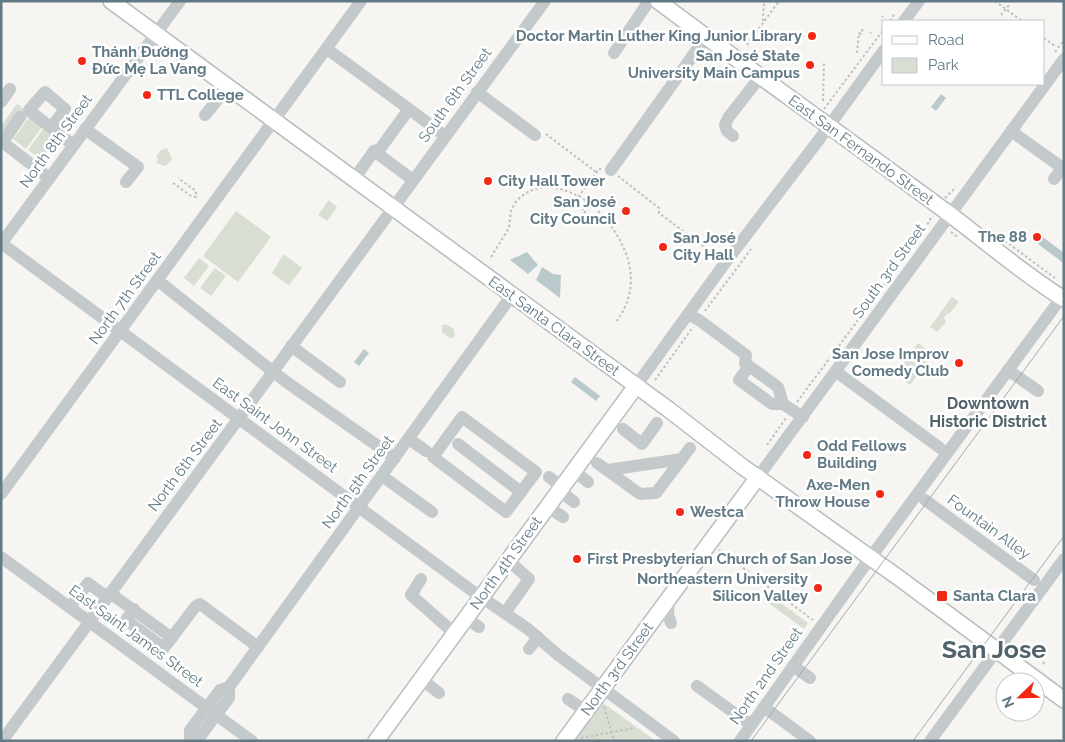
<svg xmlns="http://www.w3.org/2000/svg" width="1065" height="742" font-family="Raleway,sans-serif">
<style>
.green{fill:#d8ded2}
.water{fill:#bacacc}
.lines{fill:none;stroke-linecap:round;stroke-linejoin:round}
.major-casing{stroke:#b7bcbf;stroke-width:18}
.path{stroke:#bdc0c2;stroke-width:2;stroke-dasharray:2.5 2.5;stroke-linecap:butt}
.minor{stroke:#c4c9cb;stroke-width:12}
.major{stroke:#fff;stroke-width:15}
.tram{stroke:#a2abaf;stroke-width:1}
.path-bridge{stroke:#bdc0c2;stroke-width:2;stroke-dasharray:2.5 2.5;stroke-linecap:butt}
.poi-dot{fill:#f32814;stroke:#fff;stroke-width:2}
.labels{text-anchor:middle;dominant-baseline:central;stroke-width:5;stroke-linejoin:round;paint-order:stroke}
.poi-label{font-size:15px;font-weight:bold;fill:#617a85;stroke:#fff;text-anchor:start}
.street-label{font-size:15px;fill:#617a85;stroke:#fff}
.neighbourhood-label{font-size:16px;font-weight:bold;fill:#50626a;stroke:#fff}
.town-label{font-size:25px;font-weight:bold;fill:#50626a;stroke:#fff}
</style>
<rect width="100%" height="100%" fill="#f6f5f1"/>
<g class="green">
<path d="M17,104L30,114L12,138L1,131V126Z"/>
<path d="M31,115L44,124L26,149L13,139Z"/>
<path d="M46,125L59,135L41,159L28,150Z"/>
<path d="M167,148L172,159L167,165L163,166L156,162L158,159L156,157L161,150Z"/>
<path d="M329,200L337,207L327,221L318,215Z"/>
<path d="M236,211L271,237L238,282L203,256Z"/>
<path d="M283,255H285L302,268L290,284L288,285L272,273Z"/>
<path d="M199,258L209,266L194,286L184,278Z"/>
<path d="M215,268L226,276L211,296L200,288Z"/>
<path d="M952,297L959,302L949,314L947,313L944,318L946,322L937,332L930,327Z"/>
<path d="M445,324L454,329L455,335L453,338H450L442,332V326Z"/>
<path d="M918,343L933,354L910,385L895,374Z"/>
<path d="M767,593L808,623L804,629L763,599Z"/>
<path d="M602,702L603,703L656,741H572Z"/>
</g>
<g class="water">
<path d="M941,94L946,98L936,111L931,107Z"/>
<path d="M1043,237L1064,253V260L1062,262L1038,244Z"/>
<path d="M527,252L538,265L528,274L510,260Z"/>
<path d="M542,267L553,274L561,275L560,298L536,280Z"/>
<path d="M364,349L369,353L359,366L354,362Z"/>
<path d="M575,377L600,396L596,401L571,382Z"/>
</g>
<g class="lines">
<g class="major-casing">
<g id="major">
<path d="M111,1L668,409L743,467L899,578L1064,700"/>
<path d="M658,1C754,73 852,142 948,213C987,242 1023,274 1064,299"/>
<path d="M376,741L636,386"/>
<path d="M564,741L758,477"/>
</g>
</g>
<g class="path">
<path d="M995,1L1022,21"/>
<path d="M1001,15L1010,4"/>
<path d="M882,16L883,17"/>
<path d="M763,21L764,1"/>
<path d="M890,21L895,13"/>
<path d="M870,32L871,33"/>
<path d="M1044,38L1055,46"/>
<path d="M747,45L779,1"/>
<path d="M1055,52L1064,40"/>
<path d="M857,53L859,33L861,34L863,28"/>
<path d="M823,101L824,63"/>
<path d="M824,109L884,29"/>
<path d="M546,134L596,172"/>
<path d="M618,176L659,208V213L718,257"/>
<path d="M173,183L191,196L196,197V191L178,178"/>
<path d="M945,198L956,187"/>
<path d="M591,204C625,236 647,280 616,322"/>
<path d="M572,205L599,169H601"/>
<path d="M584,213L594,201"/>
<path d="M925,229L932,216"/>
<path d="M951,232L959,238"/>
<path d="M997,235L1055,278"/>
<path d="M491,257L509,228L511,211L515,203"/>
<path d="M705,311L751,249"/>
<path d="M655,380L693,327"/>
<path d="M797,402L896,269"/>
<path d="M767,445L786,418"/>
<path d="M982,529V518"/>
<path d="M719,550L813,620"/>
<path d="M1043,664L1045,661"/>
<path d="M604,707L614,741"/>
<path d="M581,738L634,728"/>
</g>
<g class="minor">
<path d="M904,21L919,1"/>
<path d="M327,49L409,109L380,149L374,151L354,179"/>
<path d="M614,53L649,1"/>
<path d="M477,92L535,135"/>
<path d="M1,102L10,89"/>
<path d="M409,109L445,136"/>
<path d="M205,115L228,87"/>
<path d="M51,128L65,109L45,92L29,110L30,111L73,145"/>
<path d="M85,129L138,167L126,182"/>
<path d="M1011,131L1064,169"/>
<path d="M733,136L727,131L725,125L728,118L760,77"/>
<path d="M1,141L49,178"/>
<path d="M3,142L20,117"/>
<path d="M374,151L413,180"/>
<path d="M611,170L706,37"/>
<path d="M1054,179L1062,168"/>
<path d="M1,243L471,590L528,629L558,655L674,741"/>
<path d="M1,244L180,1"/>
<path d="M157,280L285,381L395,458"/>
<path d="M688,314L699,320L746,355L745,363L749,366"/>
<path d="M291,346L340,382"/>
<path d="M1008,370L1038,391"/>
<path d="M842,376L940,448"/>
<path d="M636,386L725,263L821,137L884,50"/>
<path d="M783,404L778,387L749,366L739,380L772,404H783L803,417"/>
<path d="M462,417L536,472L506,512L433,457Z"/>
<path d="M623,429L642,444L657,423"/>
<path d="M409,439L426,451"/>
<path d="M458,444L521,492"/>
<path d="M597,463L640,494L656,493L690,448"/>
<path d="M608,470L682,459"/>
<path d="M574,471L588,482"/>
<path d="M382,476L432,512"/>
<path d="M549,477L562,487"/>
<path d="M758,477L1064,59"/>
<path d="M559,490L574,502"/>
<path d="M1,494C122,330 240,165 361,1"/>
<path d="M925,500L1034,580"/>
<path d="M547,506L563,517"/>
<path d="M1,557L252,741"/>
<path d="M421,579L411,595L454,633"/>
<path d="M110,593L172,638"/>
<path d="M669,598L668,615L671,623"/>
<path d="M70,607L88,583L107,597"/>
<path d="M134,609L126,620L164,648L195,607L200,604L258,647"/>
<path d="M505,613L529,579L508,560"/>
<path d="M466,618L479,627"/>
<path d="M529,649L538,637"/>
<path d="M793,666L810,678"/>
<path d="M421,679L439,693"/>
<path d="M697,686L751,725"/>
<path d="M568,699L586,711"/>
<path d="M764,707L810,741"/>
<path d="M191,739L199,738L229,698V687"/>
<path d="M2,741L545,1"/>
<path d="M190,741V730L220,690L229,687L512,295"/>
<path d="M740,741L860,572L1064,294"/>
<path d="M930,741L1064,559"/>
</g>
<use href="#major" class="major"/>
<g class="tram">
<path d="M751,741L1064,316"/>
<path d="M913,741L1064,536"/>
</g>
<g class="path-bridge">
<path d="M515,203C535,178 568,187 591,204"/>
<path d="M582,210L590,199"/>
</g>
</g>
<g class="poi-dot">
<circle cx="812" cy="36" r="5"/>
<circle cx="82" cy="61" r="5"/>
<circle cx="810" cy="65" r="5"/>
<circle cx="147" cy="95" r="5"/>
<circle cx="488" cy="181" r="5"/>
<circle cx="626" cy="211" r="5"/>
<circle cx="1037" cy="237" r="5"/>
<circle cx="663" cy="247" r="5"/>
<circle cx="959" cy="363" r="5"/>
<circle cx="807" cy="455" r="5"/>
<circle cx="880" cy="494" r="5"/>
<circle cx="680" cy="512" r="5"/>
<circle cx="577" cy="559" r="5"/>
<circle cx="818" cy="588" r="5"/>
<rect x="936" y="590" width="12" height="12" rx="2.5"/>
</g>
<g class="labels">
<g class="poi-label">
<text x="802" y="36" text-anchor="end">Doctor Martin Luther King Junior Library</text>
<text x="92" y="52">Thánh Đường<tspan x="92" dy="17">Đức Mẹ La Vang</tspan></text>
<text x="800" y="56" text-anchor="end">San José State<tspan x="800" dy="17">University Main Campus</tspan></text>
<text x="157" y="95">TTL College</text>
<text x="498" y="181">City Hall Tower</text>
<text x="616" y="202" text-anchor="end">San José<tspan x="616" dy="17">City Council</tspan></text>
<text x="1027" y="237" text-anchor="end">The 88</text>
<text x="673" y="238">San José<tspan x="673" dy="17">City Hall</tspan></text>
<text x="949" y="354" text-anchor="end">San Jose Improv<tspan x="949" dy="17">Comedy Club</tspan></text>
<text x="817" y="446">Odd Fellows<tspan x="817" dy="17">Building</tspan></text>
<text x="870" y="485" text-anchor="end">Axe-Men<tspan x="870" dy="17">Throw House</tspan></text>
<text x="690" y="512">Westca</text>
<text x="587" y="559">First Presbyterian Church of San Jose</text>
<text x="808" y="579" text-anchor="end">Northeastern University<tspan x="808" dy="17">Silicon Valley</tspan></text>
<text x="953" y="596">Santa Clara</text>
</g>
<g class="street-label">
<text transform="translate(455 95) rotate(-54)">South 6th Street</text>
<text transform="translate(56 141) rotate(-54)">North 8th Street</text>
<text transform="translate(861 150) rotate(36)">East San Fernando Street</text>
<text transform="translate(889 271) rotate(-54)">South 3rd Street</text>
<text transform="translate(125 298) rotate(-54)">North 7th Street</text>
<text transform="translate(554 326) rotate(36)">East Santa Clara Street</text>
<text transform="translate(275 425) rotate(36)">East Saint John Street</text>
<text transform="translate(185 465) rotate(-53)">North 6th Street</text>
<text transform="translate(358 482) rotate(-54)">North 5th Street</text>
<text transform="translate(989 527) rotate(36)">Fountain Alley</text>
<text transform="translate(506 563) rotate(-54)">North 4th Street</text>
<text transform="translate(136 636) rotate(36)">East Saint James Street</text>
<text transform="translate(617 669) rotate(-54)">North 3rd Street</text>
<text transform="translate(766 676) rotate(-55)">North 2nd Street</text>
</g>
<g class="neighbourhood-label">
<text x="988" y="403">Downtown<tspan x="988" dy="18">Historic District</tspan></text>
</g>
<g class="town-label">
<text x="994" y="649">San Jose</text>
</g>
</g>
<rect width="1065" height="742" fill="none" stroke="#617a85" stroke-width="5"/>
<rect x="882" y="20" width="162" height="65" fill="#ffffff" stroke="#c0cace"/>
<rect x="892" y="36" width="25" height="8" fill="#ffffff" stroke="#c0cace"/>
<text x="928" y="45" font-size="15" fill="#617a85">Road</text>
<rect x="892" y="58" width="25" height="15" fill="#d8ded2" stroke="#c0cace"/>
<text x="928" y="70" font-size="15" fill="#617a85">Park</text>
<g transform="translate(1020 697) rotate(247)"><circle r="24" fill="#ffffff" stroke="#c0cace"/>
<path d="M0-4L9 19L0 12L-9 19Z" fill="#f32814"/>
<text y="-8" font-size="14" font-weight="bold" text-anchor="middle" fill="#617a85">N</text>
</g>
</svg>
